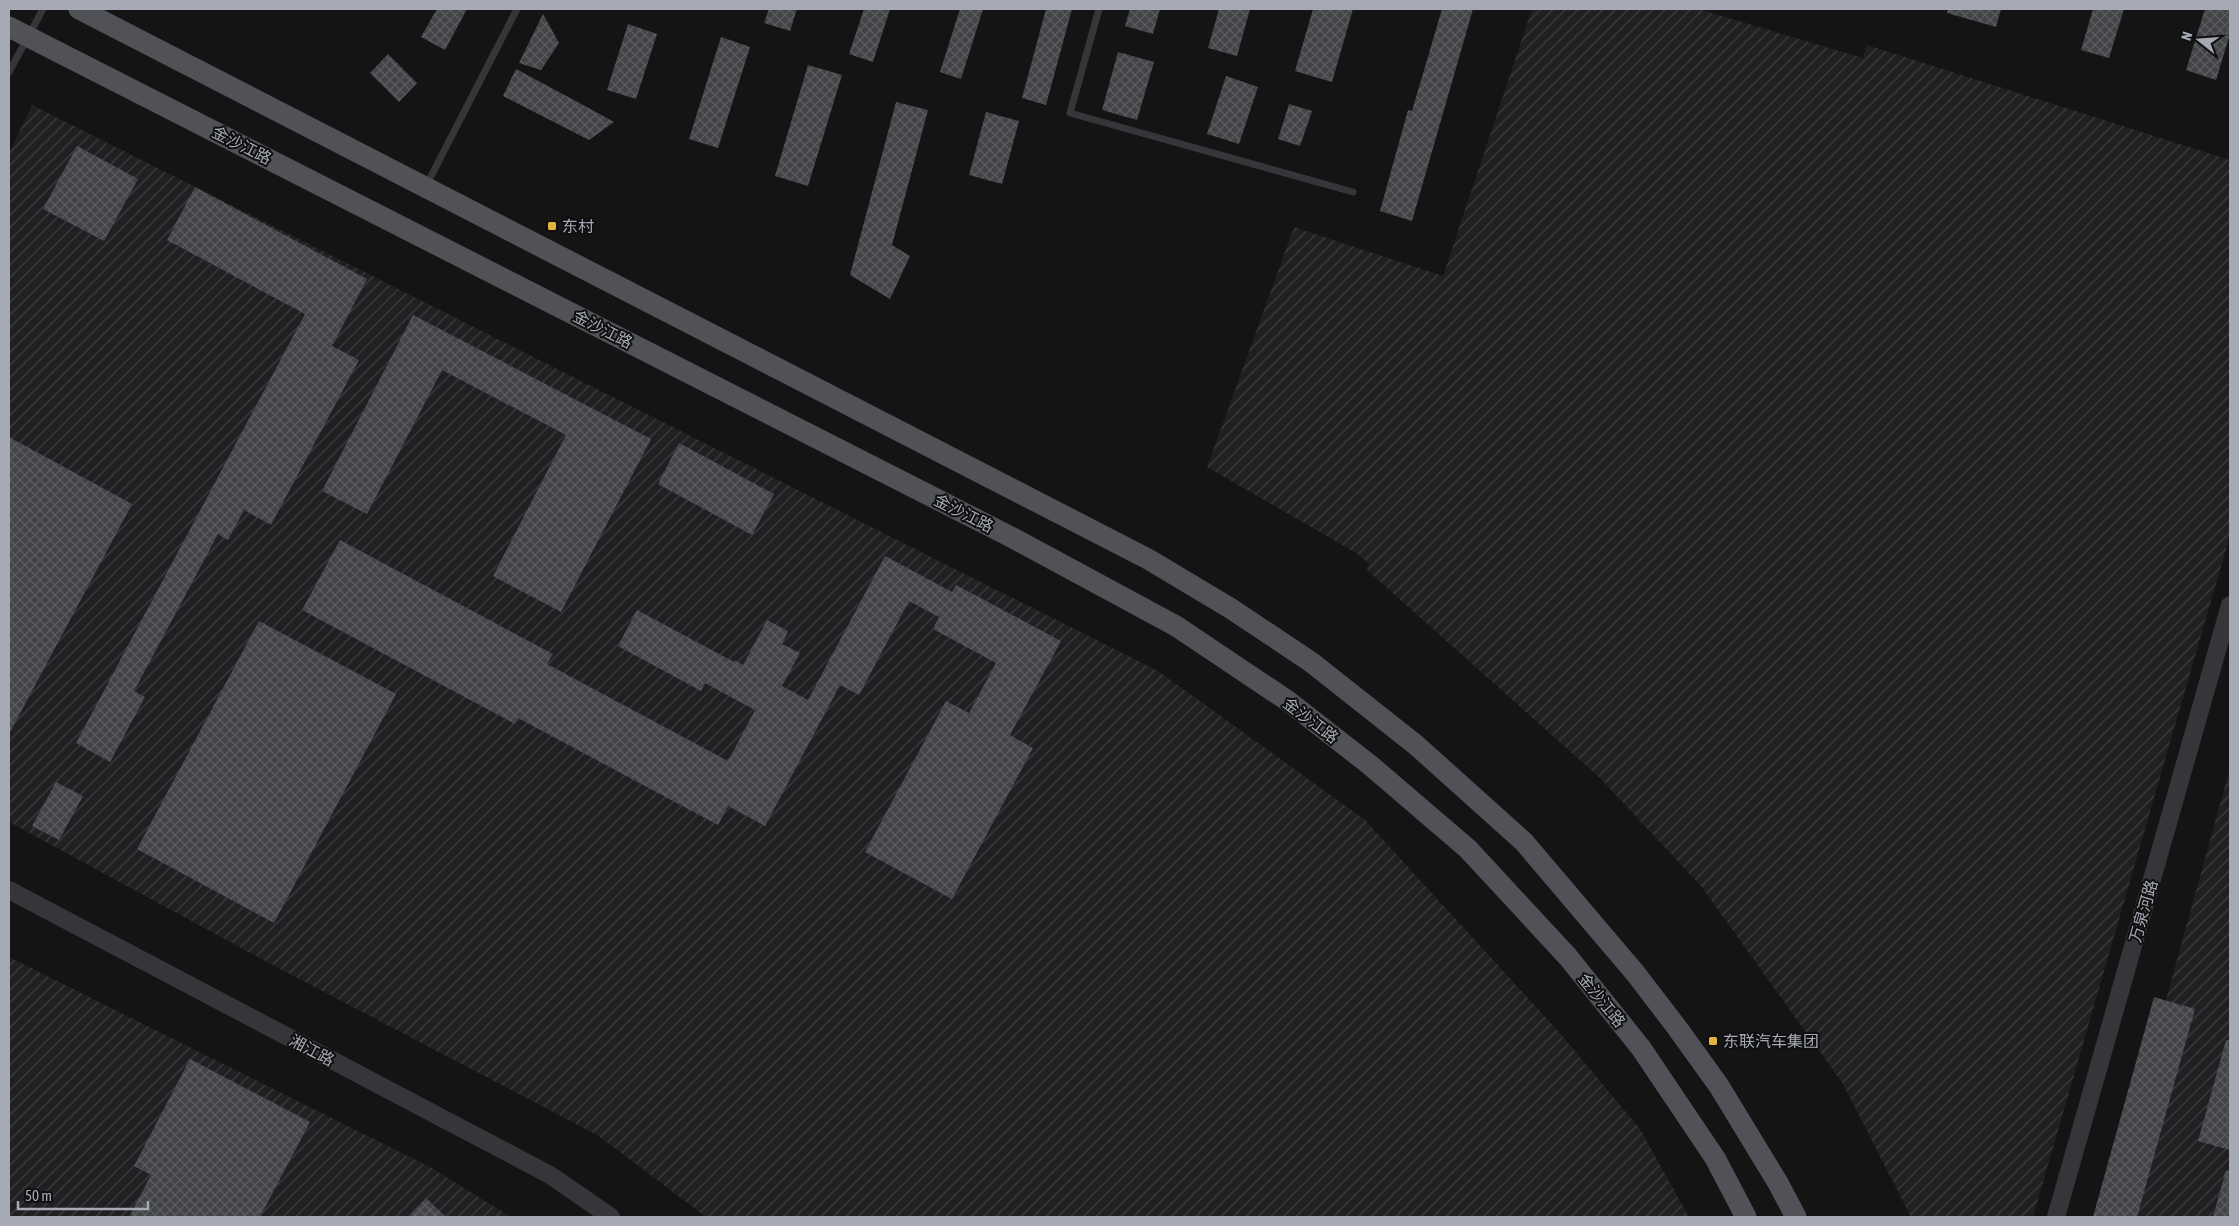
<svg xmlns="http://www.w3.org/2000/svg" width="2239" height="1226" font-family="'Asap Condensed','Noto Sans SC',sans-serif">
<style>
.industrial{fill:url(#industrial-furrows)}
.building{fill:url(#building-cross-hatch)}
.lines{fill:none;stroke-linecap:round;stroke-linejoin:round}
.service{stroke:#35353a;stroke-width:7}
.tertiary{stroke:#35353a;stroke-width:18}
.primary{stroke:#515258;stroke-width:21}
.poi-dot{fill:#e1b440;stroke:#0f0f10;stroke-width:2}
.labels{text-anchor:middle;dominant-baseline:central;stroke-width:4;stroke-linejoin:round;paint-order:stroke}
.street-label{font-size:16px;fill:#a6aab4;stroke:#0f0f10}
.poi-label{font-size:16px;fill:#a6aab4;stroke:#0f0f10;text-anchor:start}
</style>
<defs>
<pattern id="industrial-furrows" width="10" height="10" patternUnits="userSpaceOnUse" patternTransform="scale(1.25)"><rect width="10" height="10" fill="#202022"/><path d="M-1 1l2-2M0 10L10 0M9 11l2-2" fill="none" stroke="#3d3e40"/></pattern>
<pattern id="building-cross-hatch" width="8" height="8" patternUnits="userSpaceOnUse" patternTransform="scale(1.25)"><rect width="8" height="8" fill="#434448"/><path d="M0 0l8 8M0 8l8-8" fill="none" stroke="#5b5c60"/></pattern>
</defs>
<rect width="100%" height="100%" fill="#141415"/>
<g class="industrial">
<path d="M1532,9H1698L1863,58L1867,45L2230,160V535L2033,1217H1911L1843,1084L1701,886L1600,778L1367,570L1369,564L1358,554L1207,467L1294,227L1443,276Z"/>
<path d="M32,105L1158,671L1365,820L1559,1032L1640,1129L1689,1217H706L597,1135L267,962L9,822V153Z"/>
<path d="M2230,768V1217H2106Z"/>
<path d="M9,957L430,1167L511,1217H9Z"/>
</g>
<g class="building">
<path d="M437,9H467L445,50L421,37Z"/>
<path d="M769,9H797L790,31L764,23Z"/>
<path d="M864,9H890L873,62L849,54Z"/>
<path d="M960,9H983L961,79L940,72Z"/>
<path d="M1046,9H1072L1046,105L1022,98Z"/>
<path d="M1130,9H1160L1153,34L1125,26Z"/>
<path d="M1219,9H1250L1237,56L1208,48Z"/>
<path d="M1313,9H1353L1332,82L1295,71Z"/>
<path d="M1442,9H1473L1412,221L1380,211L1408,110L1412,111Z"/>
<path d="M1948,9H2001L1996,27L1947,13Z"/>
<path d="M2093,9H2124L2109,58L2081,50Z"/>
<path d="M2205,9H2230V34L2216,80L2186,70Z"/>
<path d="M543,14L559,43L541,70L519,63Z"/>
<path d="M628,24L657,34L636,99L607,90Z"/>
<path d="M721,37L750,47L718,148L689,139Z"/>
<path d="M1118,52L1154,62L1137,120L1102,110Z"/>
<path d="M388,54L417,83L399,102L370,73Z"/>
<path d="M808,65L842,75L808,186L775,176Z"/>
<path d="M516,69L585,106L614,122L589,140L503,96Z"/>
<path d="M1226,76L1258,87L1239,144L1207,134Z"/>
<path d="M896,102L928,110L892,245L910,256L890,299L850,275Z"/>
<path d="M1289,104L1312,111L1300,146L1278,139Z"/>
<path d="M986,112L1019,121L1002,184L969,175Z"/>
<path d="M77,146L138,179L104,241L43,209Z"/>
<path d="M195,187L367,279L332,346L359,360L271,525L244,510L228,540L218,534L134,691L145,697L110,762L76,743L305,314L167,240Z"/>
<path d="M413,315L651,439L561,612L493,576L566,435L442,370L367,514L322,491Z"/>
<path d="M9,437L132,504L9,734Z"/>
<path d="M679,443L774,494L752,535L658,484Z"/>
<path d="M340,540L553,654L547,664L728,761L755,710L705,683L701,691L618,646L637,610L734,662L735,660L743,665L767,620L788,631L782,644L800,653L782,686L808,700L885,556L952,592L956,585L1061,641L1010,735L1033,748L952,899L865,852L946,701L969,713L996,663L933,629L939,617L909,601L859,695L840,685L765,826L728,806L718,825L518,718L515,724L302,610Z"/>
<path d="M259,621L396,694L274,923L137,849Z"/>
<path d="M56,782L83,796L59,840L32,826Z"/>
<path d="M2154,997L2195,1009L2137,1217H2093Z"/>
<path d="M2226,1040H2230V1150L2198,1141Z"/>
<path d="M190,1059L310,1122L260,1217H129L151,1175L134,1166Z"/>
<path d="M2226,1170L2230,1171V1217H2213Z"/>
<path d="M426,1198L446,1217H409Z"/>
</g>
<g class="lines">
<g class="service">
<path d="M1099,9L1070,113L1353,192"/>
<path d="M9,72L43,9"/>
<path d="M427,184L517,9"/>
</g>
<g class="tertiary">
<path d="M9,890L550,1175L611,1217"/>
<path d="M2056,1217L2230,605"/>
</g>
<g class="primary">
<path d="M79,9L1148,559L1230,608L1311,662L1416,745L1524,842L1636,974L1678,1029L1719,1086L1778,1183L1796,1217"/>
<path d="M9,27L1013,538L1176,626L1288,701L1370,765L1468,849L1568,957L1641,1048L1715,1158L1746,1217"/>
</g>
</g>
<g class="poi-dot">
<rect x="547" y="221" width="10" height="10" rx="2.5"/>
<rect x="1708" y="1036" width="10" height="10" rx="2.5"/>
</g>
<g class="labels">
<g class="street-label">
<text transform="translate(242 145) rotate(27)">金沙江路</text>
<text transform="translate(603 329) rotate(27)">金沙江路</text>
<text transform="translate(964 513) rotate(27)">金沙江路</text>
<text transform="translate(1311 720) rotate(37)">金沙江路</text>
<text transform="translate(2143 911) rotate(-74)">万泉河路</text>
<text transform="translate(1602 1000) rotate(51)">金沙江路</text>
<text transform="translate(312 1050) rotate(28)">湘江路</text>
</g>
<g class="poi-label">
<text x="562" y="226">东村</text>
<text x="1723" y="1041">东联汽车集团</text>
</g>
</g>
<rect width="2239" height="1226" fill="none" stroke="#a6aab4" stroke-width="20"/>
<g transform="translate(2199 40) rotate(287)" stroke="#0f0f10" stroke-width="4" paint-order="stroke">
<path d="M0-4L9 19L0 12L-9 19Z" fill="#a6aab4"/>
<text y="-8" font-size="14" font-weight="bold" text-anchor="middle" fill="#a6aab4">N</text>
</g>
<path d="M18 1201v8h130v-8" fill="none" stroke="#a6aab4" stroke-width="2.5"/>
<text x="25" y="1201" font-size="15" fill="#a6aab4" stroke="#0f0f10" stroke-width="4" paint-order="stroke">50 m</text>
</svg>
